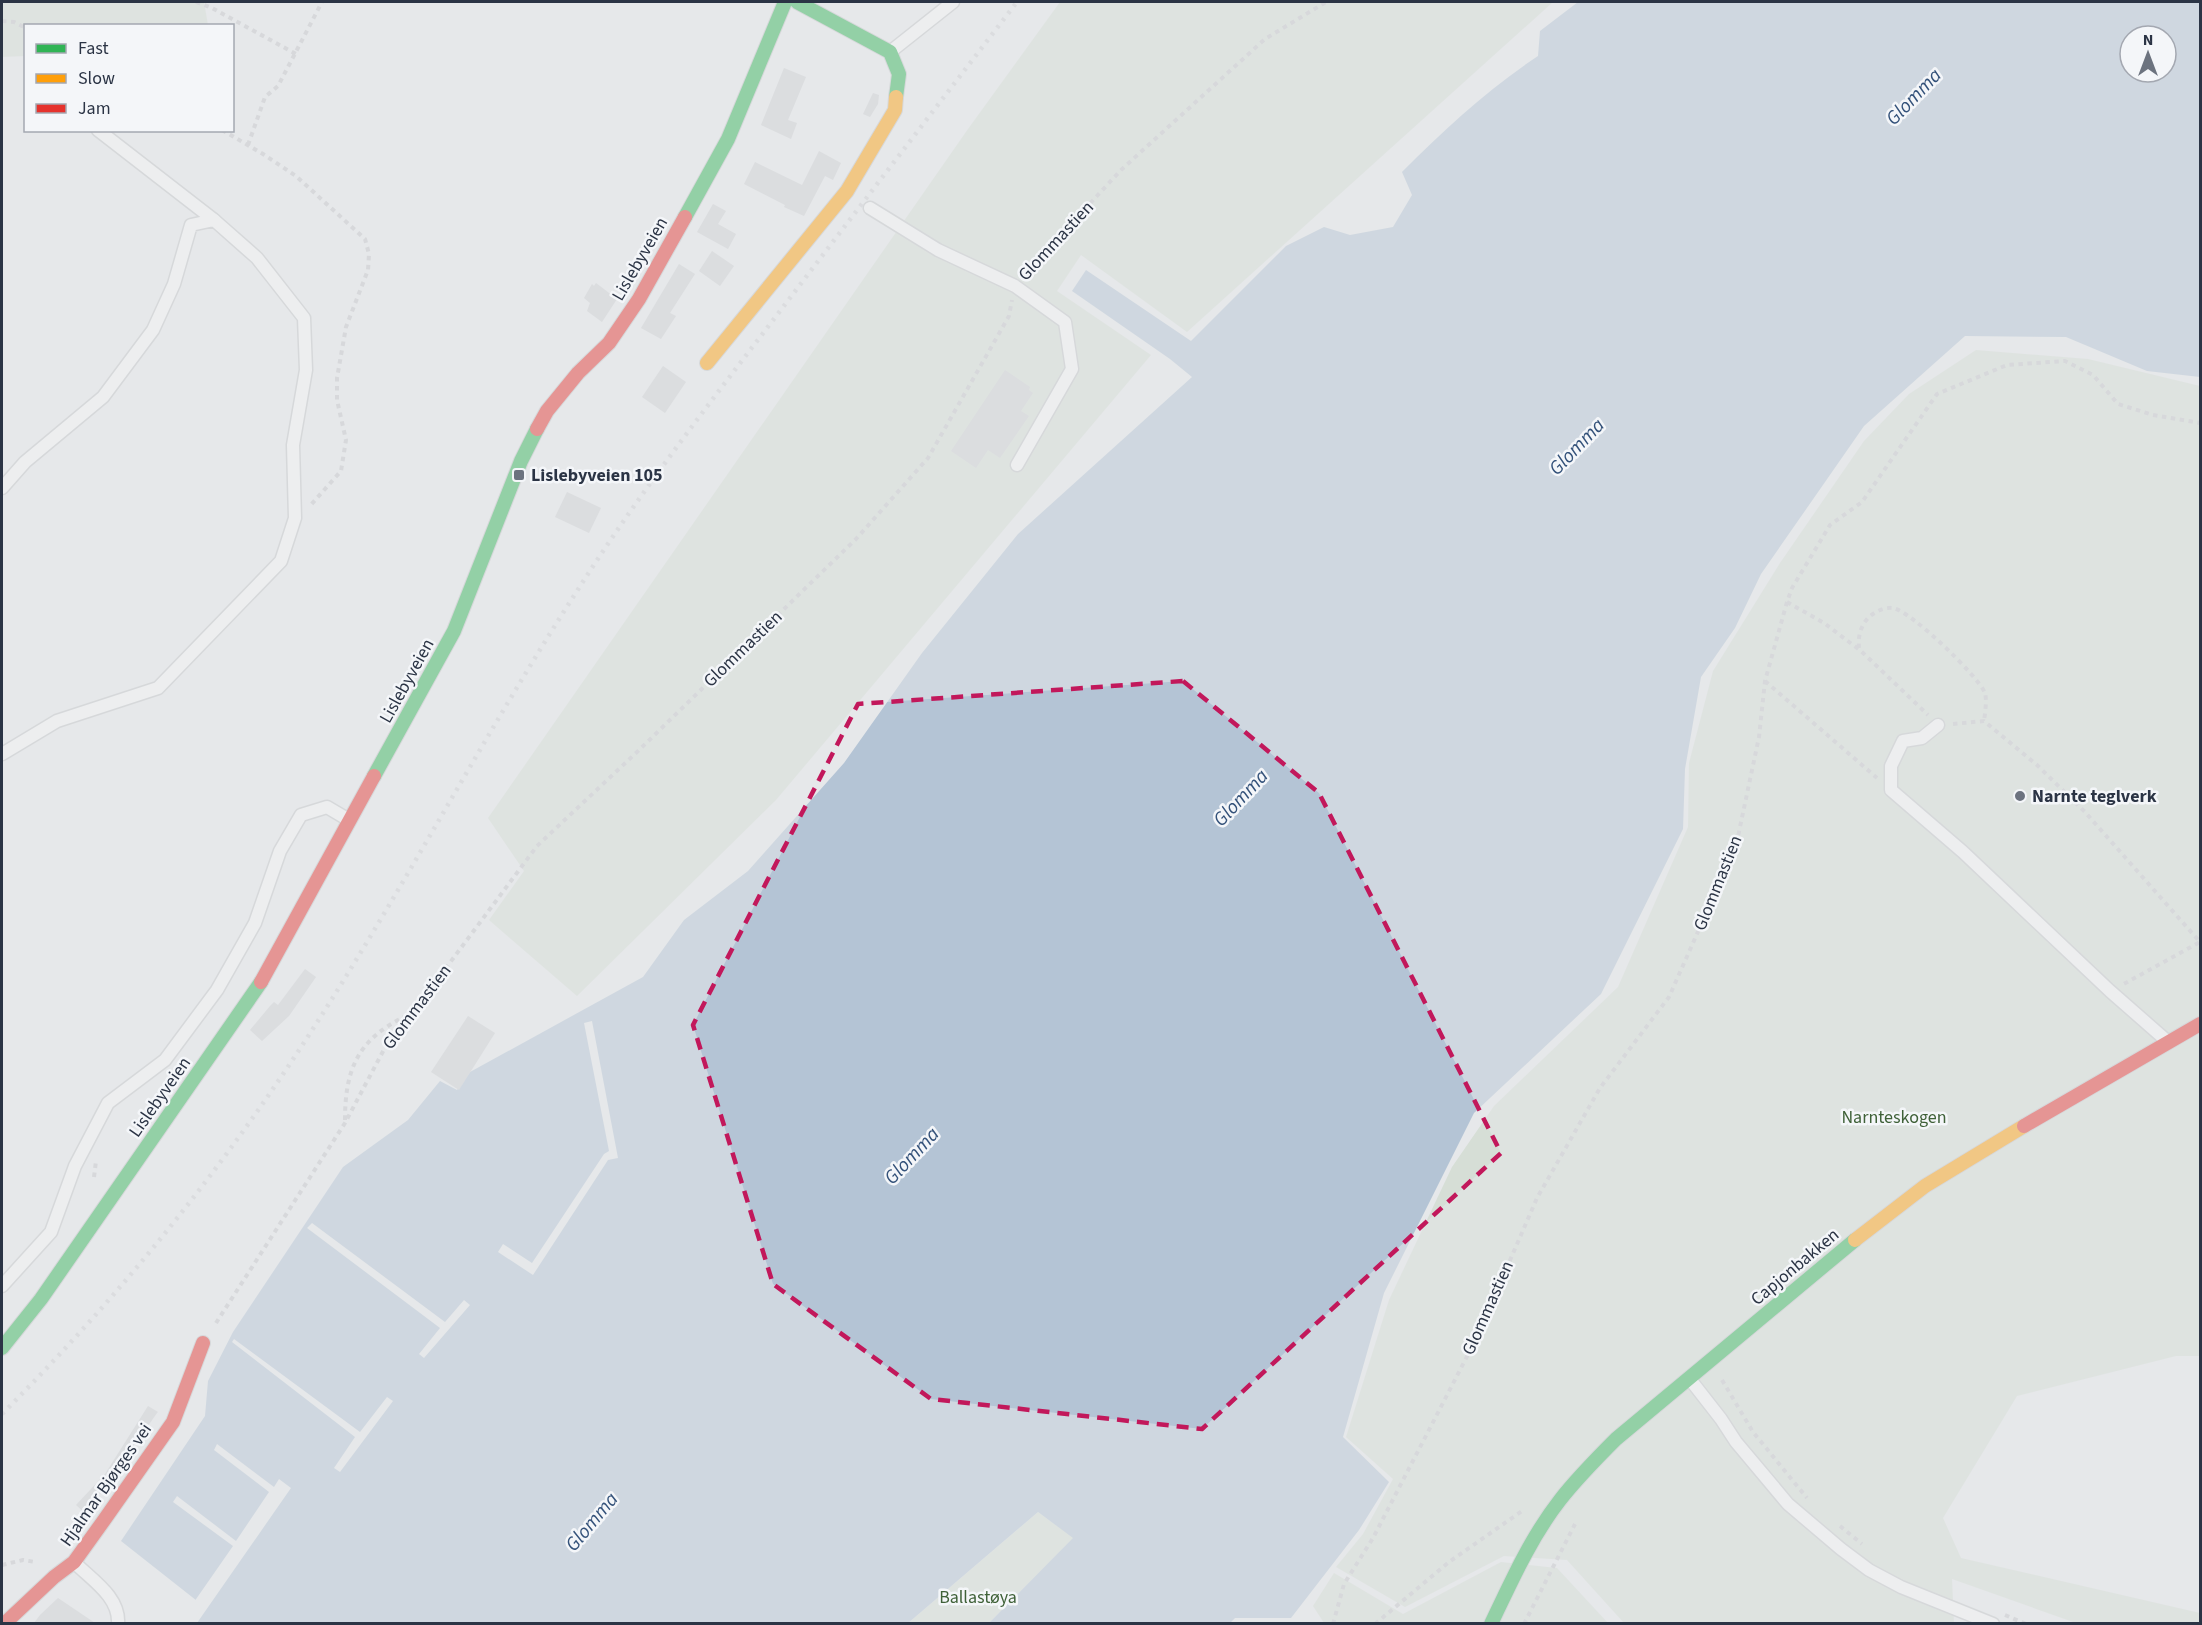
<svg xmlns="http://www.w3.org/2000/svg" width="2202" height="1625" font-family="'Source Sans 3',sans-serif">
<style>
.green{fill:#d6ded6}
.water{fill:#b4c4d5;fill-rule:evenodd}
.pier{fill:#e6e8ea}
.building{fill:#ced0d3}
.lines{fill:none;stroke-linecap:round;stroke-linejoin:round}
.lane-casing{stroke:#c4c6c8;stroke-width:15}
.fast-casing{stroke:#c4c6c8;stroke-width:16}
.slow-casing{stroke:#c4c6c8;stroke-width:16}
.jam-casing{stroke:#c4c6c8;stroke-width:16}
.path{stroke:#c5c6ca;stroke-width:4;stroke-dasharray:4.5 4.5;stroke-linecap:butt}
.lane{stroke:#f5f6f7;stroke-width:12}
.fast{stroke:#30b455;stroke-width:14}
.slow{stroke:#ff9f0a;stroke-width:14}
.jam{stroke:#e5322d;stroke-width:14}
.rail{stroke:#cecfd2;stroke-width:4.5;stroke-dasharray:3 6;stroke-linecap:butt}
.marked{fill:none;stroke:#c2185b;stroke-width:4.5;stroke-dasharray:12 8;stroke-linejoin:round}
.poi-dot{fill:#6c737f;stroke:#f4f6f9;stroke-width:2}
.labels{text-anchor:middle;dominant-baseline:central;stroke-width:5;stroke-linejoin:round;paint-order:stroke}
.street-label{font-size:18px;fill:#2b3445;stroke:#f4f6f9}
.poi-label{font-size:18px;font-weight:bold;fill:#2b3445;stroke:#f4f6f9;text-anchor:start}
.park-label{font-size:18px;fill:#3f6138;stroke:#f4f6f9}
.water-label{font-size:20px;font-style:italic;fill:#34527a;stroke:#f4f6f9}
</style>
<rect width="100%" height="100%" fill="#e6e8ea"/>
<g class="green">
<path d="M2,2H204L208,25L26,26L25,56L2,57Z"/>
<path d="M1060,2H1553L1187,332L1081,255L1057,291L1151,355L776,800L577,996L489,920L524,871L488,818L968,129Z"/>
<path d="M1976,350L2088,359L2200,386V1356H2176L2017,1396L1943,1518L1961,1558L2200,1613V1623H2076L1952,1579L1954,1623H1624L1567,1560L1504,1556L1405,1607L1336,1567L1363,1534L1393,1479L1346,1437L1389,1300L1452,1167L1494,1106L1618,987L1688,827L1689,763L1713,671L1780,563L1864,441L1909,394Z"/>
<path d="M1038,1512L1074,1538L989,1623L907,1624Z"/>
<path d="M1501,1562L1557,1568L1608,1623H1324L1313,1606L1334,1573L1403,1614Z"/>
</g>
<path class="water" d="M1578,2H2200V377L2147,371L2066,337L1965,336L1864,426L1761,574L1735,628L1701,677L1685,769L1683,829L1601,994L1474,1113L1384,1293L1343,1437L1389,1482L1359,1530L1291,1618H1235L1229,1624L989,1623L1073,1538L1038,1512L907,1624L194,1623L206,1608L121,1541L205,1416L208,1381L233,1332L343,1167L408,1120L440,1081L457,1090L470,1072L643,977L684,920L748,871L844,763L922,653L1018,534L1192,377L1170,359L1072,291L1086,270L1191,341L1286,246L1324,227L1350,235L1393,227L1412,195L1402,172C1445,129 1487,90 1538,56L1540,31ZM2130,36H2166V72H2130Z"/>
<g class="pier">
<path d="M592,1021L618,1158L608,1160L533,1275L498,1252L503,1244L532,1263L604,1154L609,1151L584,1023Z"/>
<path d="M312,1223L445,1322L464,1300L470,1305L424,1358L419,1354L440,1328L307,1228Z"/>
<path d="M234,1339L360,1432L387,1397L393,1401L340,1472L334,1468L355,1437L232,1342Z"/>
<path d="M217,1444L274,1487L279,1479L291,1488L197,1623L191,1624L202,1608L194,1602L233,1546L173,1502L177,1496L236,1541L269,1492L214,1450Z"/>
</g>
<g class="building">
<path d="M784,68L806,77L788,120L797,123L791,139L761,125Z"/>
<path d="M873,93L879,95L878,104L870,117L863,114Z"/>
<path d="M819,151L841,163L833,180L825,176L804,216L784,207L785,205L744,184L755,162L802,185Z"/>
<path d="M713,204L726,211L718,224L736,234L728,249L697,232Z"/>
<path d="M712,251L734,266L720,286L699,271Z"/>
<path d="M679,264L695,274L670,313L676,316L661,339L641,328Z"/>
<path d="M596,283L617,299L602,322L587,311L590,303L584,298L592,284L594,286Z"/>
<path d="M663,366L686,382L665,413L642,397Z"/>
<path d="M1005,370L1030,387L1029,390L1033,393L1021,411L1029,416L1000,458L988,450L976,468L951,451Z"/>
<path d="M567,492L601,508L589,533L555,517Z"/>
<path d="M305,969L316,977L289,1016L262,1041L250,1030L270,1006L274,1002L278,1005Z"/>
<path d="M468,1016L495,1033L459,1090L431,1072Z"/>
<path d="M148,1406L158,1412L157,1413L86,1514L76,1505L105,1474Z"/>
<path d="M58,1598L95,1623H34L40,1615Z"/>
</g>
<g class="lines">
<g class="lane-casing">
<g id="lane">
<path d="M890,52L953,2"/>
<path d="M98,130L214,220"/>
<path d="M870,208L938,250L1015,286L1065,322L1072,369L1017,465"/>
<path d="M2,488L25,462L103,397L153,330L174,284L191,225L214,220L257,258L304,318L306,370L293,445L295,518L281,561L158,688L57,721L2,754"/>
<path d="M1938,725L1922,738L1903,741L1891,766V790L1963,852L2110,991L2167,1041"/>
<path d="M2,1286L51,1232L75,1166L108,1103L165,1060L217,990L255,923L280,851L301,815L327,807L349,820"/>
<path d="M1689,1378L1721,1419L1736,1442L1788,1504L1841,1549L1869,1570L1901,1587L1993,1624"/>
<path d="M75,1563C92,1580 120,1597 118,1624"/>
</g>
</g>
<g class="fast-casing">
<g id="fast">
<path d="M797,2L890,52L899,74L896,97"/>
<path d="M685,217L728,139L785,2"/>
<path d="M374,776L454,631L521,461L537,429"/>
<path d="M2,1348L41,1299L261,982"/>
<path d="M1491,1624C1511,1582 1531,1537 1560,1500C1577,1478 1597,1458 1616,1439L1855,1240"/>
</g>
</g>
<g class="slow-casing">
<g id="slow">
<path d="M707,363L847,191L895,110L896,97"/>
<path d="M1855,1240L1925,1186L2024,1126"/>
</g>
</g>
<g class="jam-casing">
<g id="jam">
<path d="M537,429L547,411L578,373L609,343L639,299L685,217"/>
<path d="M261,982L374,776"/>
<path d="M2024,1126L2200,1024"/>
<path d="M4,1624L54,1577L74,1562L102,1523L173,1422L203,1343"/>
</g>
</g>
<g class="path">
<path d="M196,2L212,8L296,54"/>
<path d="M2,21L14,22L26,28"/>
<path d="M222,130L263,154L296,176L365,239L369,254L368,270L346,327L337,378V400L346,440L341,471L309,507"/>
<path d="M248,145L265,97L278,86L322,2"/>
<path d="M1023,276L1121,170L1265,39L1326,2"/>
<path d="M1787,602L1824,623L1861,651L1928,715"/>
<path d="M1859,648C1858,637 1860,627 1868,618C1874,612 1884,607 1893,608C1911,611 1978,676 1985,693C1987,700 1985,714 1984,721"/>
<path d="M1765,681L1877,778"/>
<path d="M1953,724L1984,721L2037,765L2085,812L2200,942L2122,985"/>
<path d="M345,1120C345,1069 358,1039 406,1016"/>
<path d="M94,1177L96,1161"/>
<path d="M216,1323L345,1123L389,1040L440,976L537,846L637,752L856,539L928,458L1009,316L1012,300"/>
<path d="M1722,1380L1753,1432L1807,1498"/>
<path d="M1840,1526L1862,1544"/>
<path d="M2,1565L23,1560L35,1562"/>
<path d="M2005,1615L2026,1624"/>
<path d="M1333,1624L1344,1584L1373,1538L1475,1341L1537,1198L1600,1088L1669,997L1736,846L1759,737L1765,681L1787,602L1792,588L1830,525L1862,502L1937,394L2007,365L2065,361L2093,375L2118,404L2153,415L2200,423"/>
<path d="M1375,1624L1449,1562L1522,1511"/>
<path d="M1524,1624L1575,1524"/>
</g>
<use href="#lane" class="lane"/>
<use href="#fast" class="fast"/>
<use href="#slow" class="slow"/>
<use href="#jam" class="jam"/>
<path class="rail" d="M2,1414C116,1300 217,1176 305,1041C401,894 482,738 577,591C638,495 708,405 777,315C857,210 937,106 1017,2"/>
</g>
<path d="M0 0H2202V1625H0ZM1183,681L1319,793L1501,1153L1202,1429L931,1399L773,1284L693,1025L858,704Z" fill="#e6e8ea" fill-opacity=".55" fill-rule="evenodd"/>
<path class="marked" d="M1183,681L1319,793L1501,1153L1202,1429L931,1399L773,1284L693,1025L858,704Z"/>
<g class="poi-dot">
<rect x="513" y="469" width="12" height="12" rx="3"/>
<circle cx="2020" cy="796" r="6"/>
</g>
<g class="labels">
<g class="street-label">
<text transform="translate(1056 241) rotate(-47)">Glommastien</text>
<text transform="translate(640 259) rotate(-60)">Lislebyveien</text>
<text transform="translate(743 649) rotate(-44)">Glommastien</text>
<text transform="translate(407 681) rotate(-61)">Lislebyveien</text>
<text transform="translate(1718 883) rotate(-68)">Glommastien</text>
<text transform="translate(417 1007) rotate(-53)">Glommastien</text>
<text transform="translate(160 1097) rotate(-55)">Lislebyveien</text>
<text transform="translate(1795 1267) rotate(-40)">Capjonbakken</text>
<text transform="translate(1488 1308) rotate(-66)">Glommastien</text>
<text transform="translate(106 1485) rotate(-55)">Hjalmar Bjørges vei</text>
</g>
<g class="poi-label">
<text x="531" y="475">Lislebyveien 105</text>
<text x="2032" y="796">Narnte teglverk</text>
</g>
<g class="park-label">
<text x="1894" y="1117">Narnteskogen</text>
<text x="978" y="1597">Ballastøya</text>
</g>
<g class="water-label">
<text transform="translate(1914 97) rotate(-46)">Glomma</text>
<text transform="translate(1577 447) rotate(-46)">Glomma</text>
<text transform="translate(1241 798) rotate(-47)">Glomma</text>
<text transform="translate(912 1156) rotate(-47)">Glomma</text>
<text transform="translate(592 1522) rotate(-50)">Glomma</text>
</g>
</g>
<rect width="2202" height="1625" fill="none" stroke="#2b3445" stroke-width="6"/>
<rect x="24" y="24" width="210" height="108" fill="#f4f6f9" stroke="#a4a8b1" stroke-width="1.5"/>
<rect x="36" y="44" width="30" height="9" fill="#30b455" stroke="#a4a8b1" stroke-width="1.5"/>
<text x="78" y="54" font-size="18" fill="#2b3445">Fast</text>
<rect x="36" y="74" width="30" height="9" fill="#ff9f0a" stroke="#a4a8b1" stroke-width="1.5"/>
<text x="78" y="84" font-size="18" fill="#2b3445">Slow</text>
<rect x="36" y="104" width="30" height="9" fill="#e5322d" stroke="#a4a8b1" stroke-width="1.5"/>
<text x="78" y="114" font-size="18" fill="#2b3445">Jam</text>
<g transform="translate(2148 54)"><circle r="28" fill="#f4f6f9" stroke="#a4a8b1" stroke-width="1.5"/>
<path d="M0-4.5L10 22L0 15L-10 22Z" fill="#6c737f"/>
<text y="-9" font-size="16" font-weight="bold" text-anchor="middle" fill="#2b3445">N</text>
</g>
</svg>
